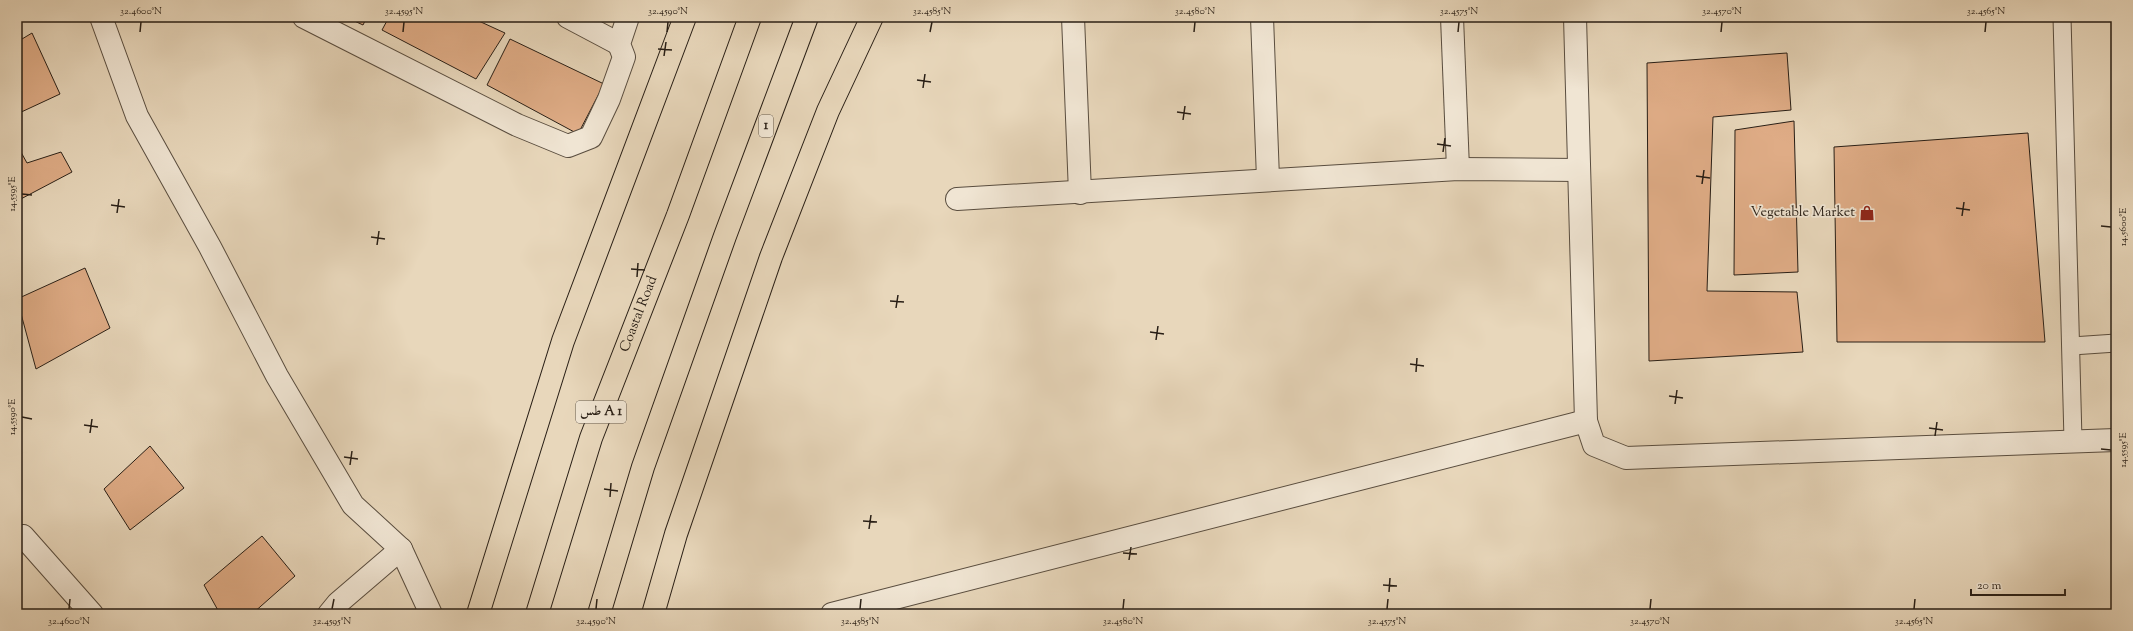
<svg xmlns="http://www.w3.org/2000/svg" width="2133" height="631" font-family="'Sorts Mill Goudy',Amiri,serif">
<style>
.building{fill:#dfac86;stroke:#291f16}
.lines{fill:none;stroke-linecap:round;stroke-linejoin:round}
.service-casing{stroke:#594d3f;stroke-width:19}
.minor-casing{stroke:#594d3f;stroke-width:24}
.trunk-casing{stroke:#291f16;stroke-width:24}
.service{stroke:#f0e5d3;stroke-width:17}
.minor{stroke:#f0e5d3;stroke-width:22}
.trunk{stroke:#e8d7bb;stroke-width:22}
.ticks{fill:none;stroke:#291f16;stroke-width:1.5}
.labels{text-anchor:middle;dominant-baseline:central;stroke-width:3.5;stroke-linejoin:round;paint-order:stroke}
.shield{fill:#f0e5d3;stroke:#655a4f;stroke-width:1}
.shield-label{font-size:13px;font-weight:bold;fill:#291f16}
.poi-label{font-size:14px;fill:#291f16;stroke:#f0e5d3;text-anchor:end}
.street-label{font-size:14px;fill:#291f16;stroke:#f0e5d3}
.neatline{fill:none;stroke:#291f16;stroke-width:1.5}
.ticks-label{font-size:10px;text-anchor:middle;fill:#291f16}
</style>
<rect width="100%" height="100%" fill="#e8d7bb"/>
<filter id="stains"><feTurbulence type="fractalNoise" baseFrequency=".005" numOctaves="4"/><feColorMatrix values="0 0 0 0 .2 0 0 0 0 .09 0 0 0 0 .02 0 0 0 .5 -.17"/></filter>
<radialGradient id="worn" r=".72"><stop offset=".6" stop-color="#630" stop-opacity="0"/><stop offset="1" stop-color="#630" stop-opacity=".3"/></radialGradient>
<g class="building">
<path d="M346,17H367L363,25Z"/>
<path d="M389,17H470L505,33L476,79L382,30Z"/>
<path d="M32,33L60,94L17,114V42Z"/>
<path d="M510,39L604,84L578,134L487,85Z"/>
<path d="M1787,53L1791,110L1713,117L1707,291L1797,292L1803,352L1649,361L1647,63Z"/>
<path d="M1794,121L1798,272L1734,275L1735,130Z"/>
<path d="M2028,133L2045,342H1837L1834,147Z"/>
<path d="M17,145L27,163L61,152L72,172L17,201Z"/>
<path d="M85,268L110,328L36,369L17,299Z"/>
<path d="M150,446L184,488L130,530L104,489Z"/>
<path d="M262,536L295,576L252,614H220L204,585Z"/>
</g>
<g class="lines">
<g class="service-casing">
<g id="service">
<path d="M2062,17L2073,440"/>
<path d="M2072,346L2116,343"/>
</g>
</g>
<g class="minor-casing">
<g id="minor">
<path d="M101,17L137,116L210,247L277,376L353,505L401,549L431,614"/>
<path d="M304,17L517,125L568,146L591,137L609,99L624,57L619,44L628,17"/>
<path d="M568,17L619,44"/>
<path d="M1073,17L1080,193"/>
<path d="M1262,17L1268,179"/>
<path d="M1452,17L1458,169"/>
<path d="M1575,17L1586,421L1594,445L1626,458L2116,440"/>
<path d="M957,199L1458,169L1579,170"/>
<path d="M23,536L92,614"/>
<path d="M329,614L338,603L401,549"/>
<path d="M832,614L1586,421"/>
</g>
</g>
<g class="trunk-casing">
<g id="trunk">
<path d="M478,614L563,341L685,17"/>
<path id="s1" d="M537,614L591,438L678,215L750,17"/>
<path d="M599,614L643,467L725,236L807,17"/>
<path d="M653,614L676,534L771,257L828,111L872,17"/>
</g>
</g>
<use href="#service" class="service"/>
<use href="#minor" class="minor"/>
<use href="#trunk" class="trunk"/>
</g>
<path class="ticks" d="M140,32L141,22M403,32L404,22M667,32L668,22M930,32L932,22M1194,32L1195,22M1458,32L1459,22M1721,32L1722,22M1985,32L1986,22M658,49L672,50M664,56L666,42M917,80L931,82M923,88L925,74M1177,112L1191,114M1183,120L1185,106M1437,144L1451,146M1443,152L1445,138M1696,176L1710,178M1702,184L1704,170M22,194L32,195M111,205L125,207M1956,208L1970,210M117,213L119,199M1962,216L1964,202M2101,226L2111,227M371,237L385,239M377,245L379,231M631,269L645,270M637,277L638,263M890,301L904,302M896,308L898,295M1150,332L1164,334M1156,340L1158,326M1410,364L1424,366M1416,372L1417,358M1669,396L1683,398M1675,404L1677,390M22,417L32,419M84,425L98,427M1929,428L1943,430M90,433L92,419M1935,436L1937,422M2101,449L2111,450M344,457L358,459M350,465L352,451M604,489L618,491M610,497L611,483M863,521L877,522M869,529L871,515M1123,553L1137,554M1129,560L1131,547M1383,585L1397,586M1389,592L1390,578M69,609L70,599M332,609L334,599M596,609L597,599M860,609L861,599M1123,609L1124,599M1387,609L1388,599M1650,609L1651,599M1914,609L1915,599"/>
<defs>
<g id="shop-bare" transform="scale(1.2)"><path d="M-5-2.5h2.3a2.7 3.5 0 0 1 5.4 0H5L5.5 6h-11ZM-1.5-2.5h3a1.5 2.3 0 0 0-3 0Z" fill="#8f2418" stroke="#f0e5d3" stroke-width="2.5" paint-order="stroke"/></g>
</defs>
<g fill-rule="evenodd">
<use href="#shop-bare" x="1867" y="213"/>
</g>
<g class="labels">
<g class="shield">
<rect x="759" y="115" width="14" height="22" rx="3"/>
<rect x="576" y="401" width="50" height="22" rx="3"/>
</g>
<g class="shield-label">
<text x="766" y="126">1</text>
<text x="601" y="412">طس A 1</text>
</g>
<g class="poi-label">
<text x="1855" y="213">Vegetable Market</text>
</g>
<g class="street-label">
<text stroke="none"><textPath href="#s1" startOffset="317">Coastal Road</textPath></text>
</g>
</g>
<rect width="2133" height="631" fill="none" stroke="#e8d7bb" stroke-width="44"/>
<path d="M1971 589v6h94v-6" fill="none" stroke="#291f16" stroke-width="2"/>
<text x="1977" y="589" font-size="12" fill="#291f16" stroke="#f0e5d3" stroke-width="3" paint-order="stroke">20 m</text>
<rect x="22" y="22" width="2089" height="587" class="neatline"/>
<g class="ticks-label">
<text x="141" y="14">32.4600°N</text>
<text x="404" y="14">32.4595°N</text>
<text x="668" y="14">32.4590°N</text>
<text x="932" y="14">32.4585°N</text>
<text x="1195" y="14">32.4580°N</text>
<text x="1459" y="14">32.4575°N</text>
<text x="1722" y="14">32.4570°N</text>
<text x="1986" y="14">32.4565°N</text>
<text transform="translate(11 194) rotate(-90)" y="4">14.5595°E</text>
<text transform="translate(2122 227) rotate(-90)" y="4">14.5600°E</text>
<text transform="translate(11 417) rotate(-90)" y="4">14.5590°E</text>
<text transform="translate(2122 450) rotate(-90)" y="4">14.5595°E</text>
<text x="69" y="624">32.4600°N</text>
<text x="332" y="624">32.4595°N</text>
<text x="596" y="624">32.4590°N</text>
<text x="860" y="624">32.4585°N</text>
<text x="1123" y="624">32.4580°N</text>
<text x="1387" y="624">32.4575°N</text>
<text x="1650" y="624">32.4570°N</text>
<text x="1914" y="624">32.4565°N</text>
</g>
<rect width="100%" height="100%" filter="url(#stains)"/>
<rect width="100%" height="100%" fill="url(#worn)"/>
</svg>
